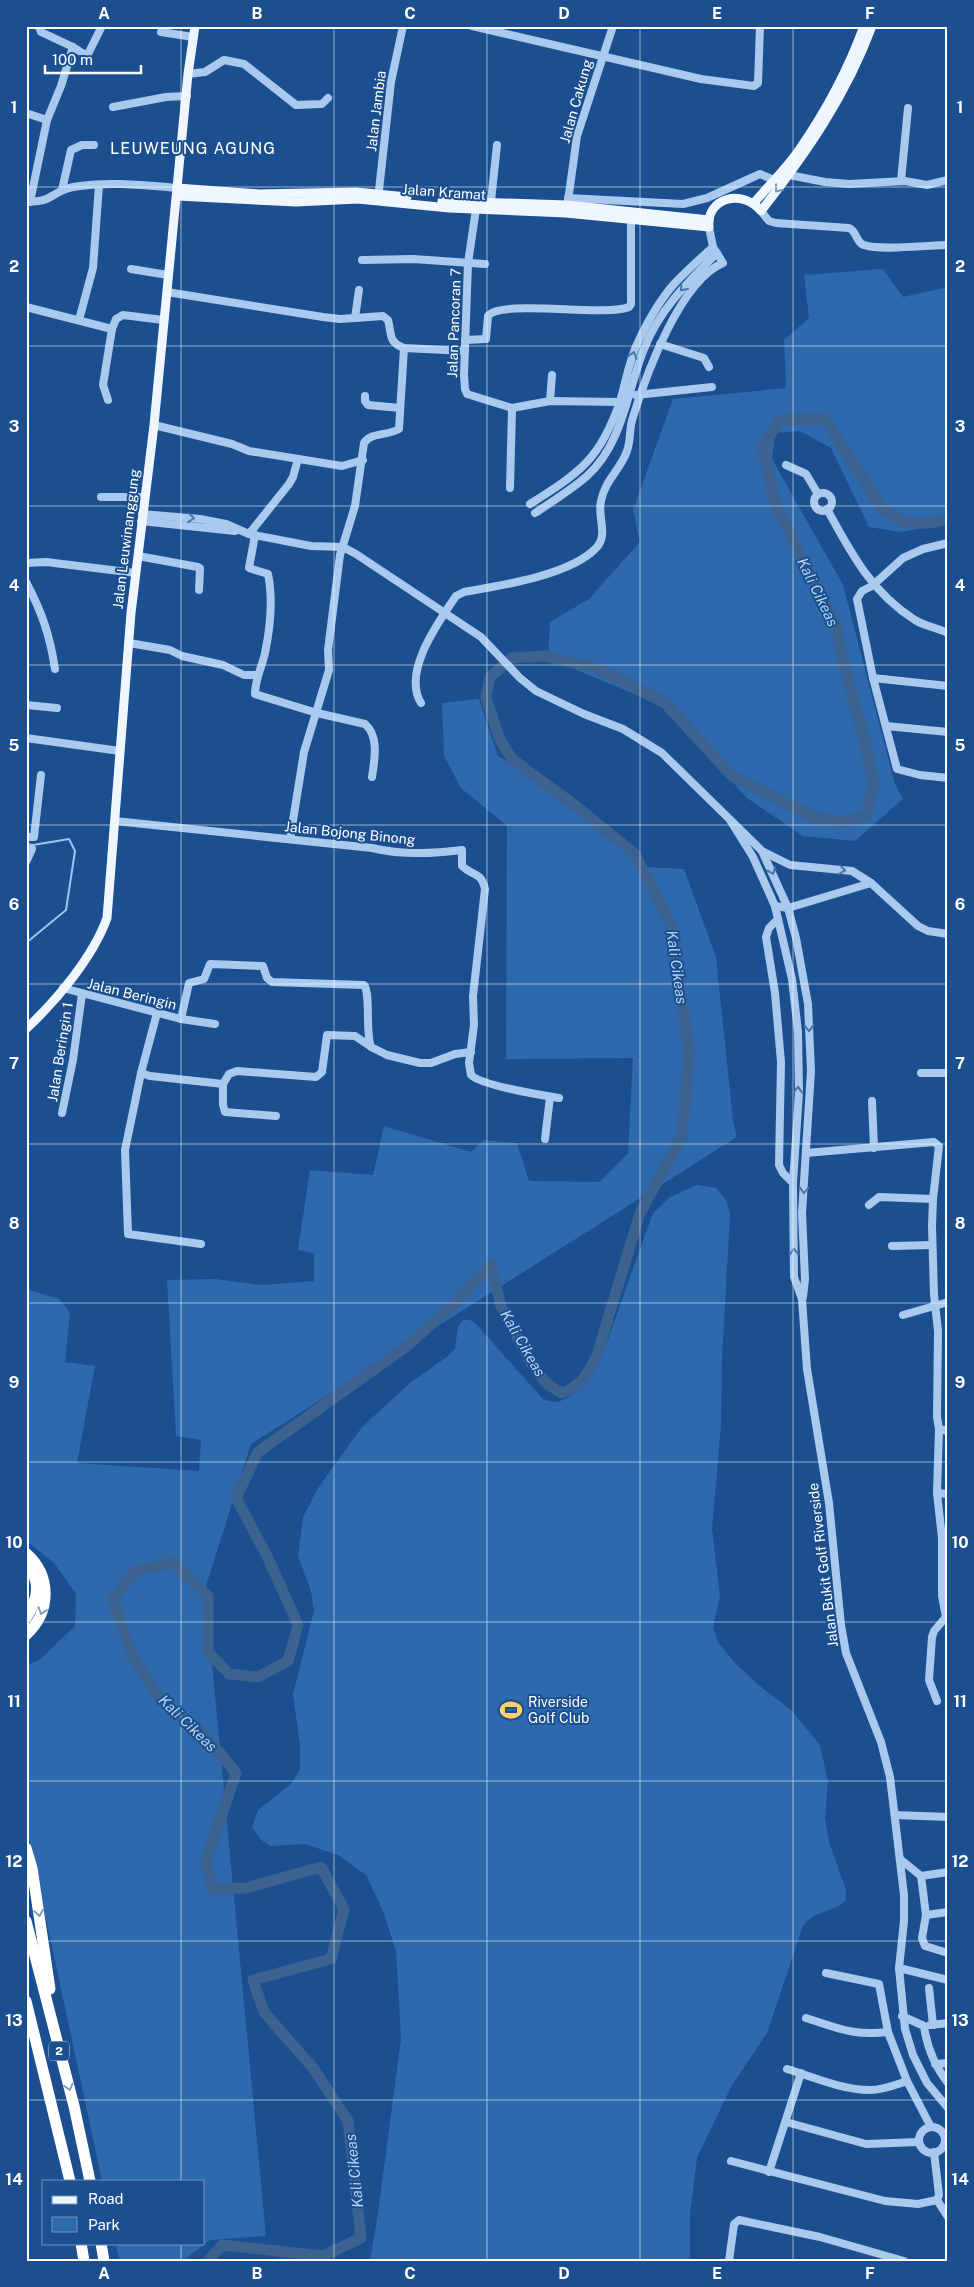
<svg xmlns="http://www.w3.org/2000/svg" width="974" height="2287" font-family="'Public Sans',sans-serif">
<style>
.green{fill:#2e69ad}
.lines{fill:none;stroke-linecap:round;stroke-linejoin:round}
.stream{stroke:#9cc4f0;stroke-width:2}
.river{stroke:#3c6290;stroke-width:11}
.minor{stroke:#a9c9ee;stroke-width:8}
.major{stroke:#f0f6ff;stroke-width:9}
.highway{stroke:#fff;stroke-width:11}
.oneway{stroke:#7b9ac1}
.oneway2{stroke:#4674ac}
.oneway3{stroke:#829ec1}
.grid{fill:none;stroke:#fff;stroke-width:1;stroke-opacity:0.55}
.labels{text-anchor:middle;dominant-baseline:central;stroke-width:4;stroke-linejoin:round;paint-order:stroke}
.shield{fill:#1b4f8f;stroke:#bbcadd;stroke-width:1}
.shield-label{font-size:12px;font-weight:bold;fill:#fff}
.street-label{font-size:14px;fill:#fff;stroke:#1b4f8f}
.poi-label{font-size:14px;fill:#fff;stroke:#1b4f8f;text-anchor:start}
.water-label{font-size:15px;font-style:italic;fill:#b5d3f5;stroke:#1b4f8f}
.quarter-label{font-size:16px;letter-spacing:1px;fill:#fff;stroke:#1b4f8f}
.neatline{fill:none;stroke:#fff;stroke-width:2}
.grid-label{font-size:16px;text-anchor:middle;font-weight:bold;fill:#fff}
</style>
<rect width="100%" height="100%" fill="#1b4f8f"/>
<g class="green">
<path d="M883,269L903,297L948,287V524L901,532L869,527L831,448L800,431L775,433L772,459L843,585L895,784L903,799L855,841L803,836L747,798L663,706L548,658L550,622L589,599L640,542L633,510L673,399L786,388L784,340L809,318L804,275Z"/>
<path d="M479,699L498,756L588,811L644,867L684,869L716,957L733,1120L737,1137L251,1444L205,1589L266,2236L210,2240L183,2261H119L116,2243H204V2181H102L26,1825V1665L38,1661L75,1626L76,1594L55,1564L26,1540V1289L59,1299L70,1313L65,1362L95,1366L77,1463L199,1471L201,1440L176,1436L167,1280L215,1279L262,1285L314,1281V1253L298,1250L310,1170L373,1175L384,1126L471,1152L483,1140L517,1143L529,1181L599,1182L628,1153L633,1058L506,1059L507,826L461,788L444,756L442,703Z"/>
<path d="M697,1185L716,1188L727,1202L730,1215L722,1358L721,1426L712,1529L720,1596L713,1628L718,1642L735,1663L760,1686L791,1710L820,1745L828,1781L825,1818L829,1842L846,1890V1900C833,1913 815,1910 803,1926L767,2033L732,2085L697,2158L690,2214V2261H370L377,2220L401,2039L396,1951L383,1911L366,1875L338,1855L305,1844L270,1846L260,1839L252,1827L258,1810L292,1783L300,1769V1745L293,1694L314,1611L311,1591L298,1556L303,1517L318,1488L362,1427L410,1383L448,1356L455,1349L458,1326L464,1320H470L476,1324L544,1400L558,1402L569,1397L588,1380L607,1342L653,1213L670,1197Z"/>
</g>
<g class="lines">
<path class="stream" d="M26,844L33,845L69,839L75,851L66,910L26,943"/>
<path class="river" d="M208,2261L222,2245L323,2256L361,2238L348,2121L313,2068L264,2012L253,1980L331,1959L344,1909L321,1867L246,1888L213,1889L206,1862L236,1773L206,1736L160,1699L132,1655L113,1599L134,1572L172,1562L208,1596V1652L229,1674L258,1677L288,1661L298,1625L267,1556L236,1498L258,1452L407,1346L453,1305L491,1265L501,1306L530,1361L546,1383L561,1393C581,1388 589,1372 597,1355L640,1213L682,1136L689,1053L671,925L635,854L577,807L512,759L500,740L486,698L490,677L512,658L545,656L596,668L665,703L732,776L813,817L845,822L866,815L874,785L866,746L840,650L837,628L776,506L763,448L779,420L825,419L883,510L905,523H929L948,519"/>
<g class="minor">
<path d="M472,26L701,79L754,86L758,83L760,26"/>
<path d="M161,32L193,37"/>
<path d="M73,47L84,54H88L102,26"/>
<path d="M188,74L205,72L224,60L244,64L296,105L322,104L328,98"/>
<path d="M113,107L166,97L187,96"/>
<path d="M26,113L47,120"/>
<path d="M789,175L825,182L849,184L905,181L927,185L948,180"/>
<path d="M901,181L908,108"/>
<path d="M62,190L71,150L82,145H94"/>
<path d="M568,198L683,204L707,198L760,174L774,180"/>
<path d="M378,199L391,82L403,26"/>
<path d="M26,201C51,204 52,191 73,187C107,181 143,185 177,188"/>
<path d="M491,201L497,145"/>
<path d="M568,201L577,136L613,26"/>
<path d="M30,202L47,120L61,86L73,47L41,32L39,26"/>
<path d="M476,209L468,263L464,375L465,389L467,394L512,408L550,401L620,402L626,405"/>
<path d="M761,211L769,221L776,223L849,228C857,231 856,243 864,245C880,251 928,245 948,245"/>
<path d="M362,260L413,259L485,264"/>
<path d="M131,269L168,275"/>
<path d="M167,292L323,317L340,319L383,316L388,320C392,335 388,342 404,348L465,351"/>
<path d="M26,307L112,329L103,385L108,400"/>
<path d="M355,318L359,290"/>
<path d="M79,320L93,268L99,185"/>
<path d="M112,329L116,319L123,315L163,320"/>
<path d="M465,340L486,339L488,316C499,299 605,317 629,307L631,304V220"/>
<path d="M660,344L704,358L709,367"/>
<path d="M636,395L712,387"/>
<path d="M365,396V401L368,405L400,408"/>
<path d="M550,401L552,375"/>
<path d="M154,425L232,444L249,451L342,466L363,460"/>
<path d="M786,465L806,474L818,494"/>
<path d="M510,488L512,408"/>
<circle cx="823" cy="502" r="9"/>
<path d="M101,497H144"/>
<path d="M530,504C579,473 601,459 620,401C626,382 629,360 638,342C647,323 660,300 674,284C686,271 700,259 713,247"/>
<path d="M827,509C851,553 871,592 915,620C925,626 937,628 948,633"/>
<path d="M535,513C553,501 571,490 587,476C623,444 627,391 644,349C659,310 688,282 717,253"/>
<path d="M142,514L200,519L226,524L249,534L311,546L343,547L356,554L481,637L520,678L536,691L584,714L623,729L662,753L762,851L788,908L796,938L808,1004L811,1071L802,1213L805,1279L803,1297"/>
<path d="M141,521L235,531"/>
<path d="M249,534L289,484L293,477L298,459"/>
<path d="M255,535L249,568L268,574C273,598 270,629 265,653C262,667 255,679 255,694L317,713L365,724C380,737 374,761 372,777"/>
<path d="M948,543L923,549L903,558L872,586L862,591L857,599L873,678L897,769L920,775L948,778"/>
<path d="M138,556L198,567L200,568L199,590"/>
<path d="M26,563L46,562L136,573"/>
<path d="M26,582C42,612 50,636 55,669"/>
<path d="M129,643L170,650L182,656L223,665L244,675H256"/>
<path d="M873,678L948,686"/>
<path d="M421,703C402,672 438,623 456,596L464,592C499,586 571,575 596,548C609,535 597,517 601,501C605,480 621,469 627,451C631,440 629,428 633,417C646,375 680,281 723,263L713,247L709,227"/>
<path d="M26,705L57,708"/>
<path d="M886,726L948,732"/>
<path d="M26,738L120,751"/>
<path d="M730,820L753,857L775,906L792,979L798,1032L799,1092L793,1183L794,1277L802,1299L807,1369L829,1503L841,1625L846,1653L881,1742L890,1777L904,1895V1921L899,1968L905,2029L913,2055L927,2083L948,2108"/>
<path d="M115,821L372,848C401,855 432,854 462,850V866C472,876 481,871 485,889L473,996L474,1025L469,1063L471,1075C482,1086 541,1095 559,1098"/>
<path d="M26,837H34L41,775"/>
<path d="M290,839L304,752L329,670L328,650L340,555L355,506L364,443C371,432 388,436 399,429L404,348"/>
<path d="M762,851L790,865L852,871L871,883L918,926L928,931L948,934"/>
<path d="M26,862L32,849"/>
<path d="M775,906L788,908L871,883"/>
<path d="M778,919L769,928L766,937L775,993L781,1062L779,1165L783,1173L793,1183"/>
<path d="M63,988L181,1019L189,983L204,979L210,964L263,966L267,978L272,982L364,985C371,994 365,1031 371,1047L387,1055L420,1063H431L455,1054L471,1052"/>
<path d="M157,1013L141,1073L150,1076L223,1084L229,1074L237,1071L316,1077L322,1072L327,1035L355,1036L370,1046"/>
<path d="M181,1019L215,1024"/>
<path d="M141,1073L125,1150L128,1234L201,1244"/>
<path d="M921,1073H948"/>
<path d="M223,1084V1105L225,1112L276,1116"/>
<path d="M872,1101L874,1148"/>
<path d="M62,1113L73,1060L82,994"/>
<path d="M545,1139L550,1097"/>
<path d="M806,1153L934,1142L939,1146L933,1199L932,1226L934,1295L938,1331L937,1417L939,1429L948,1431"/>
<path d="M869,1205L879,1197L933,1199"/>
<path d="M892,1246L932,1245"/>
<path d="M903,1315L948,1302"/>
<path d="M937,1493L948,1494"/>
<path d="M937,1701L929,1680L932,1637L934,1631L946,1617L942,1596V1538L937,1493L939,1429"/>
<path d="M895,1815L948,1817"/>
<path d="M900,1859L921,1876L926,1915L922,1938L925,1946L948,1953"/>
<path d="M921,1876L948,1872"/>
<path d="M926,1915L948,1912"/>
<path d="M899,1968L948,1980"/>
<path d="M826,1973L879,1984L888,2032L907,2081L931,2127"/>
<path d="M929,1988L933,2025"/>
<path d="M902,2016L924,2026C927,2048 934,2065 948,2083"/>
<path d="M806,2018C838,2028 853,2036 888,2032"/>
<path d="M930,2025L948,2023"/>
<path d="M935,2064L948,2063"/>
<path d="M787,2069C813,2077 842,2090 870,2090C883,2090 895,2085 907,2081"/>
<path d="M786,2122L866,2144L919,2142"/>
<circle cx="932" cy="2140" r="13"/>
<path d="M731,2161L885,2201L918,2204L937,2200L939,2195L934,2152"/>
<path d="M769,2172L801,2073"/>
<path d="M937,2200L948,2217"/>
<path d="M729,2261L734,2224L739,2220L820,2237L904,2261"/>
</g>
<g class="major">
<path d="M177,188L259,194L356,192L407,197"/>
<path d="M177,196L296,202L358,199L449,208L566,213L709,227C706,198 742,188 761,211C807,152 846,96 872,26"/>
<path d="M442,201L567,205L709,220"/>
<path d="M754,203C769,185 786,169 799,150C826,111 848,70 864,26"/>
<path d="M26,1029C57,1000 93,957 107,918L131,613L154,425L188,74L195,26"/>
</g>
<g class="highway">
<path d="M26,1553C52,1576 51,1612 26,1635"/>
<path d="M26,1566C43,1581 37,1601 26,1618"/>
<path d="M26,1848L32,1868L50,1989"/>
<path d="M26,1921L74,2106L90,2181"/>
<path d="M26,2001L70,2181"/>
<path d="M81,2243L84,2261"/>
<path d="M101,2243L104,2261"/>
</g>
</g>
<defs><path id="oneway-chevron" d="M-2-3.5L2.5 0L-2 3.5" fill="none" stroke-width="1.6" stroke-linecap="round" stroke-linejoin="round" transform="scale(1.25)"/></defs>
<use class="oneway" href="#oneway-chevron" transform="translate(778 189) rotate(128)"/>
<g class="oneway2">
<use href="#oneway-chevron" transform="translate(683 288) rotate(132)"/>
<use href="#oneway-chevron" transform="translate(633 355) rotate(-74)"/>
<use href="#oneway-chevron" transform="translate(191 518) rotate(5)"/>
<use href="#oneway-chevron" transform="translate(842 870) rotate(6)"/>
<use href="#oneway-chevron" transform="translate(772 871) rotate(66)"/>
<use href="#oneway-chevron" transform="translate(809 1028) rotate(88)"/>
<use href="#oneway-chevron" transform="translate(798 1090) rotate(-89)"/>
<use href="#oneway-chevron" transform="translate(804 1190) rotate(94)"/>
<use href="#oneway-chevron" transform="translate(794 1252) rotate(-91)"/>
</g>
<g class="oneway3">
<use href="#oneway-chevron" transform="translate(42 1611) rotate(109)"/>
<use href="#oneway-chevron" transform="translate(39 1913) rotate(81)"/>
<use href="#oneway-chevron" transform="translate(69 2087) rotate(75)"/>
</g>
<path class="grid" d="M181,26V2181M334,26V2261M487,26V2261M640,26V2261M793,26V2261M26,187H948M26,346H948M26,506H948M26,665H948M26,825H948M26,984H948M26,1144H948M26,1303H948M26,1462H948M26,1622H948M26,1781H948M26,1941H948M26,2100H948M181,2243V2261"/>
<defs>
<g id="stadium-bare" transform="scale(1.725)"><path d="M0-5a6.5 5 0 1 0 0 10a6.5 5 0 1 0 0-10ZM-3.5-1.8h7v3.6h-7Z" fill="#ffd166" stroke="#1b4f8f" stroke-width="2.5" paint-order="stroke"/></g>
</defs>
<g fill-rule="evenodd">
<use href="#stadium-bare" x="511" y="1710"/>
</g>
<g class="labels">
<rect class="shield" x="49" y="2041.5" width="20" height="19" rx="4"/>
<g class="shield-label">
<text x="59" y="2051">2</text>
</g>
<g class="street-label">
<text transform="translate(576 101) rotate(-74)">Jalan Cakung</text>
<text transform="translate(376 111) rotate(-83)">Jalan Jambia</text>
<text transform="translate(444 192) rotate(4)">Jalan Kramat</text>
<text transform="translate(454 323) rotate(-88)">Jalan Pancoran 7</text>
<text transform="translate(126 539) rotate(-83)">Jalan Leuwinanggung</text>
<text transform="translate(350 833) rotate(6)">Jalan Bojong Binong</text>
<text transform="translate(132 994) rotate(14)">Jalan Beringin</text>
<text transform="translate(60 1052) rotate(-81)">Jalan Beringin 1</text>
<text transform="translate(823 1565) rotate(-97)">Jalan Bukit Golf Riverside</text>
</g>
<g class="poi-label">
<text x="528" y="1702">Riverside<tspan x="528" dy="16">Golf Club</tspan></text>
</g>
<g class="water-label">
<text transform="translate(818 592) rotate(64)">Kali Cikeas</text>
<text transform="translate(677 967) rotate(82)">Kali Cikeas</text>
<text transform="translate(523 1343) rotate(60)">Kali Cikeas</text>
<text transform="translate(188 1723) rotate(44)">Kali Cikeas</text>
<text transform="translate(354 2171) rotate(-96)">Kali Cikeas</text>
</g>
<g class="quarter-label">
<text x="193" y="148">LEUWEUNG AGUNG</text>
</g>
</g>
<rect width="974" height="2287" fill="none" stroke="#1b4f8f" stroke-width="55"/>
<rect x="42" y="2180" width="162" height="65" fill="#1b4f8f" stroke="#7695bc"/>
<rect x="52" y="2196" width="25" height="8" fill="#f0f6ff" stroke="#7695bc"/>
<text x="88" y="2204" font-size="15" fill="#ffffff">Road</text>
<rect x="52" y="2217" width="25" height="15" fill="#2e69ad" stroke="#7695bc"/>
<text x="88" y="2230" font-size="15" fill="#ffffff">Park</text>
<path d="M45 65v8h96v-8" fill="none" stroke="#ffffff" stroke-width="2.5"/>
<text x="52" y="65" font-size="15" fill="#ffffff" stroke="#1b4f8f" stroke-width="4" paint-order="stroke">100 m</text>
<rect x="28" y="28" width="918" height="2232" class="neatline"/>
<g class="grid-label">
<text x="104" y="19">A</text>
<text x="257" y="19">B</text>
<text x="410" y="19">C</text>
<text x="564" y="19">D</text>
<text x="717" y="19">E</text>
<text x="870" y="19">F</text>
<text x="14" y="113">1</text>
<text x="960" y="113">1</text>
<text x="14" y="272">2</text>
<text x="960" y="272">2</text>
<text x="14" y="432">3</text>
<text x="960" y="432">3</text>
<text x="14" y="591">4</text>
<text x="960" y="591">4</text>
<text x="14" y="751">5</text>
<text x="960" y="751">5</text>
<text x="14" y="910">6</text>
<text x="960" y="910">6</text>
<text x="14" y="1069">7</text>
<text x="960" y="1069">7</text>
<text x="14" y="1229">8</text>
<text x="960" y="1229">8</text>
<text x="14" y="1388">9</text>
<text x="960" y="1388">9</text>
<text x="14" y="1548">10</text>
<text x="960" y="1548">10</text>
<text x="14" y="1707">11</text>
<text x="960" y="1707">11</text>
<text x="14" y="1867">12</text>
<text x="960" y="1867">12</text>
<text x="14" y="2026">13</text>
<text x="960" y="2026">13</text>
<text x="14" y="2185">14</text>
<text x="960" y="2185">14</text>
<text x="104" y="2279">A</text>
<text x="257" y="2279">B</text>
<text x="410" y="2279">C</text>
<text x="564" y="2279">D</text>
<text x="717" y="2279">E</text>
<text x="870" y="2279">F</text>
</g>
</svg>
